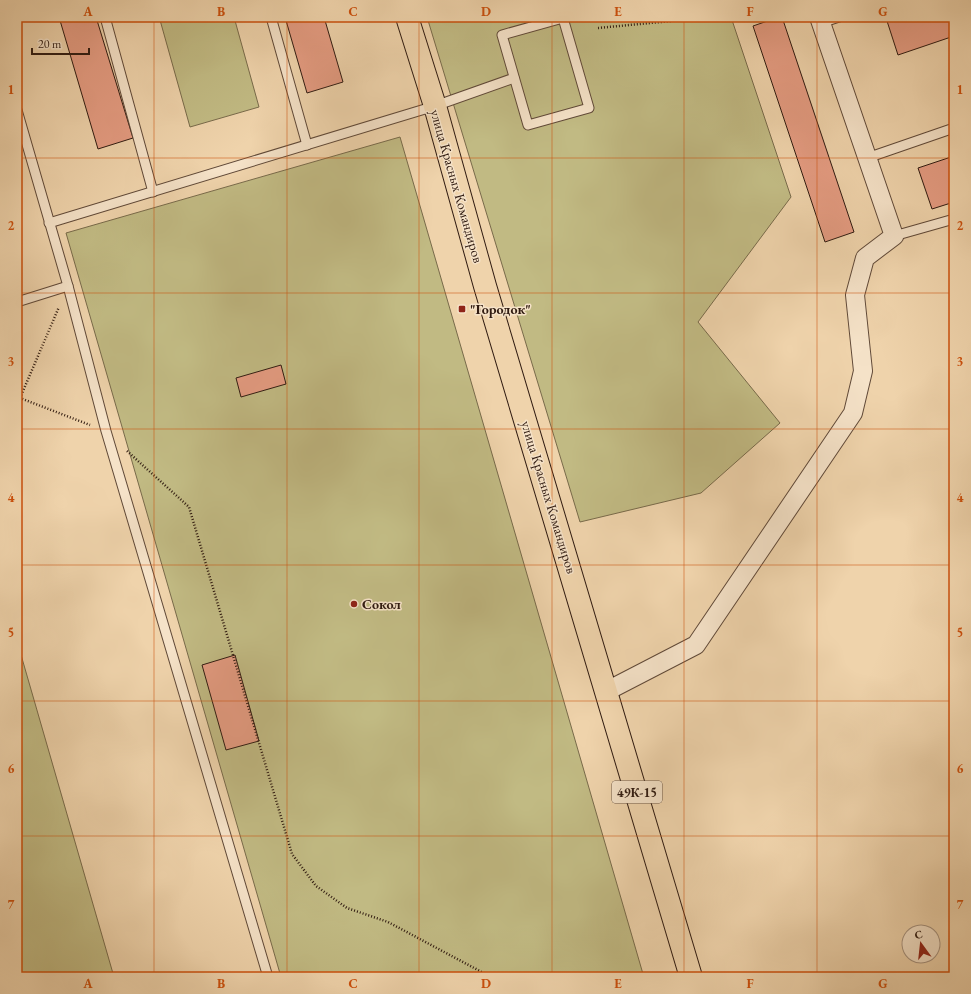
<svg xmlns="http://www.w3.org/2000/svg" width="971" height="994" font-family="'EB Garamond',serif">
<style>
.green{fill:#c1ba83;stroke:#786a4a}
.building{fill:#e59c82;stroke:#301b11}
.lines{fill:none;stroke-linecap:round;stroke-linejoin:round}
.lane-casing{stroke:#604938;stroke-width:11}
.street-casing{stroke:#604938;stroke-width:20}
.primary-casing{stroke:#301b11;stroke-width:24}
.path{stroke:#301b11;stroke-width:2.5;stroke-dasharray:1 2;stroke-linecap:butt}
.lane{stroke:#f5e2c8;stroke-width:9}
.street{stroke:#f5e2c8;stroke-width:18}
.primary{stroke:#efd3ab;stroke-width:22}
.grid{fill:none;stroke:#cc500d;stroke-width:1;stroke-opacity:0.55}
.poi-dot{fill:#8f2418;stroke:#f5e2c8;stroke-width:1.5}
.labels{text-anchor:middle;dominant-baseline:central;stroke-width:3;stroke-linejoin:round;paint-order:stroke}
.shield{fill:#f5e2c8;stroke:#6b5748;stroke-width:1}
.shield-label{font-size:13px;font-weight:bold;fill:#301b11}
.street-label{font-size:14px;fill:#301b11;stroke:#f5e2c8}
.poi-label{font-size:14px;font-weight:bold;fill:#301b11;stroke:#f5e2c8;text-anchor:start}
.neatline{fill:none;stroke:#cc500d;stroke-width:1.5}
.grid-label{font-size:13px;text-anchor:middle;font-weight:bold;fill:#cc500d}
</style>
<rect width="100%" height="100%" fill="#efd3ab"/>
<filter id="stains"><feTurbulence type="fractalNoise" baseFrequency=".005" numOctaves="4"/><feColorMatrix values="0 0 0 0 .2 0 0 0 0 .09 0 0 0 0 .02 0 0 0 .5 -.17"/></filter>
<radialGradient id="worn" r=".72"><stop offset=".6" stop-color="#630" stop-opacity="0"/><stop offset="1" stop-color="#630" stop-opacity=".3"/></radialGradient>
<g class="green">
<path d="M172,17H234L259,107L190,127L160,20Z"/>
<path d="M427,17H731L791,197L698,322L780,423L701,493L580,522Z"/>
<path d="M400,137L643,974L632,977H281L66,233Z"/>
<path d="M17,641L114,977H17Z"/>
</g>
<g class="building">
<path d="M59,17H96L133,138L98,149Z"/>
<path d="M285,17H324L343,82L307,93Z"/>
<path d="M779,17H782L854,232L825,242L753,26Z"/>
<path d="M899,17H954V36L898,55L887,21Z"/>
<path d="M954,156V202L932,209L918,168Z"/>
<path d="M281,365L286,384L241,397L236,378Z"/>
<path d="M235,655L259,741L226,750L202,665Z"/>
</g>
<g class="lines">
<g class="lane-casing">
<g id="lane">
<path d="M105,17L153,192"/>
<path d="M271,17L307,145"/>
<path d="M563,18L589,108L528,125L502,35Z"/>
<path d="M821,23L839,17"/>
<path d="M17,110L68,286L106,431L268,977"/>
<path d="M867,158L954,128"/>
<path d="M49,223L435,106L514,78"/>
<path d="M894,236L954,219"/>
<path d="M17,302L68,286"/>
</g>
</g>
<g class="street-casing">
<path id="street" d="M607,691L696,645L853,413L863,371L855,295L865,258L894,236L819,17"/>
</g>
<g class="primary-casing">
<path id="primary" d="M407,17L435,106L485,286L691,977"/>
</g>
<g class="path">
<path d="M598,28L713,17"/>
<path d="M17,396L20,398L90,425"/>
<path d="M20,398L59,307"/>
<path d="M127,451L189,507L292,854L316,886L347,908L388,922L491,977"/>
</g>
<use href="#lane" class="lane"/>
<use href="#street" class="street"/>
<use href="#primary" class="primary"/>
</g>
<path class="grid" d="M154,17V977M287,17V977M419,17V977M552,17V977M684,17V977M817,17V977M17,158H954M17,293H954M17,429H954M17,565H954M17,701H954M17,836H954"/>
<g class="poi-dot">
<rect x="458" y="305" width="8" height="8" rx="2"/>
<circle cx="354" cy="604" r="4"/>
</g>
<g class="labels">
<rect class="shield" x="612" y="781" width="50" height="22" rx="3"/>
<g class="shield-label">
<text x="637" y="792">49К-15</text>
</g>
<g class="street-label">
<text transform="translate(457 186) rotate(74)">улица Красных Командиров</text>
<text transform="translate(549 497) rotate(73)">улица Красных Командиров</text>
</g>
<g class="poi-label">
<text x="470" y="309">"Городок"</text>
<text x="362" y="604">Сокол</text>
</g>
</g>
<rect width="971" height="994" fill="none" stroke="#efd3ab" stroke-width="44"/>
<g transform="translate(921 944) rotate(345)"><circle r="19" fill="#f5e2c8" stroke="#a6927f"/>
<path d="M0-3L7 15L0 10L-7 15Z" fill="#8f2418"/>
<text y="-6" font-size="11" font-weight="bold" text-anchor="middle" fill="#301b11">С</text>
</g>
<path d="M32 48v6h57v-6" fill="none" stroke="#301b11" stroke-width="2"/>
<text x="38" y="48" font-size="12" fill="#301b11" stroke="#f5e2c8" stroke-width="3" paint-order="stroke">20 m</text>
<rect x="22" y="22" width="927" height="950" class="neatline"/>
<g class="grid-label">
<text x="88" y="16">A</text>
<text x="221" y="16">B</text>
<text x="353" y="16">C</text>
<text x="486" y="16">D</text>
<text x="618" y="16">E</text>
<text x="750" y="16">F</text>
<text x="883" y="16">G</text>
<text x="11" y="94">1</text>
<text x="960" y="94">1</text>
<text x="11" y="230">2</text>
<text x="960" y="230">2</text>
<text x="11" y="366">3</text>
<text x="960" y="366">3</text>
<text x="11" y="502">4</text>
<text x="960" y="502">4</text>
<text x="11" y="637">5</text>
<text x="960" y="637">5</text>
<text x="11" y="773">6</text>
<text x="960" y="773">6</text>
<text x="11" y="909">7</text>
<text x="960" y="909">7</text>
<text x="88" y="988">A</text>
<text x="221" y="988">B</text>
<text x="353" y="988">C</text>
<text x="486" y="988">D</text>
<text x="618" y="988">E</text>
<text x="750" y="988">F</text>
<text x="883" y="988">G</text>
</g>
<rect width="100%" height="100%" filter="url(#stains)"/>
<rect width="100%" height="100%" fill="url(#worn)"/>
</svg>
